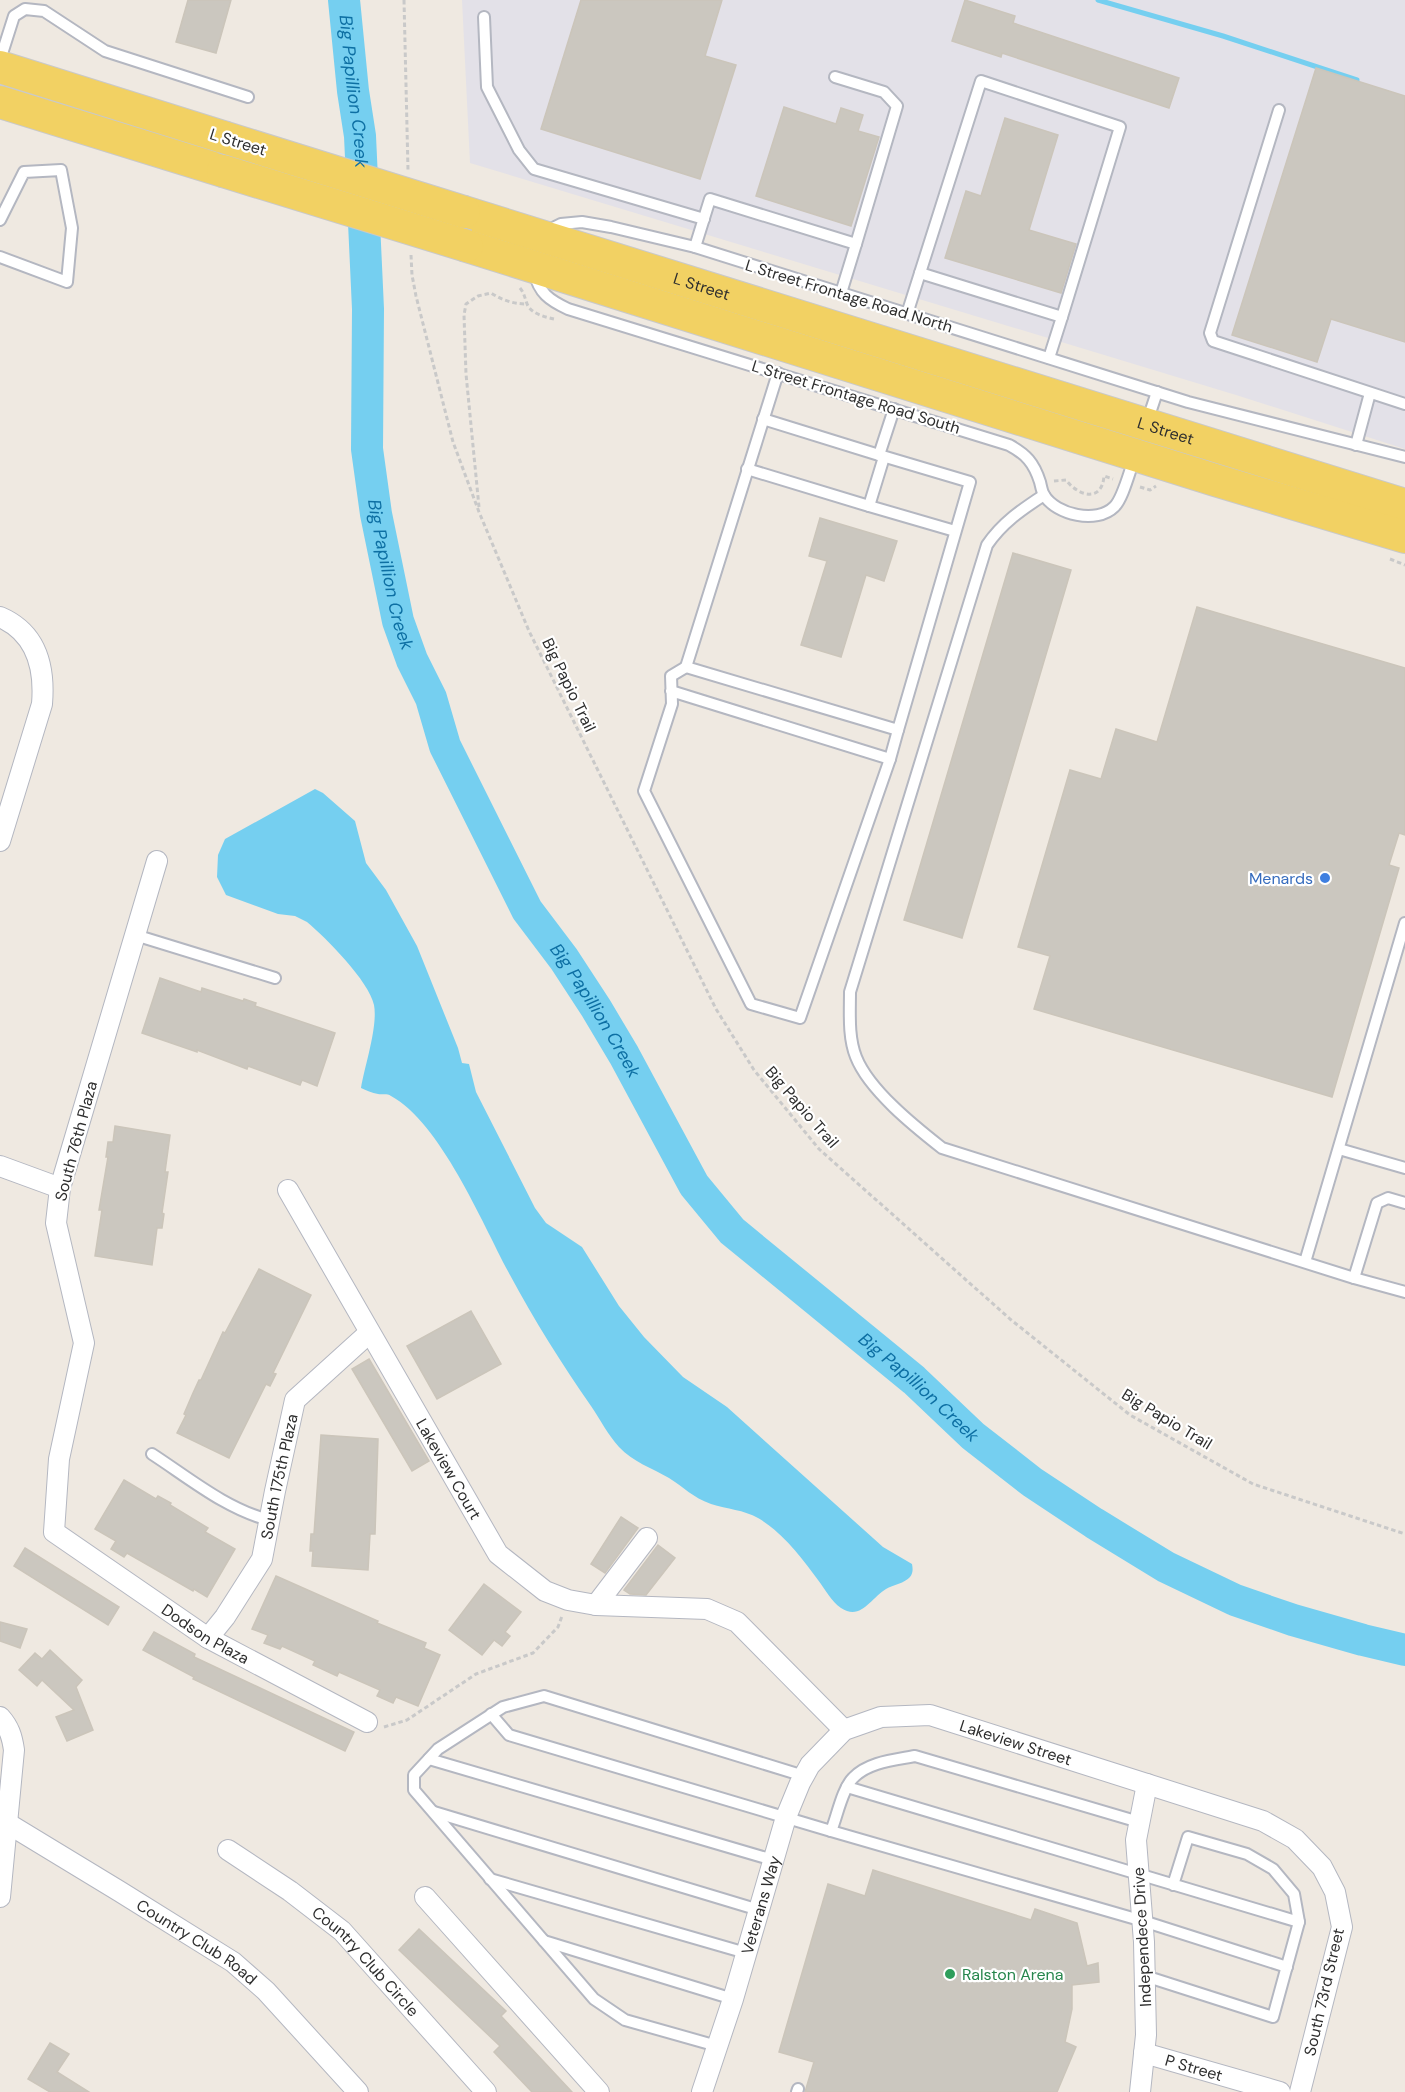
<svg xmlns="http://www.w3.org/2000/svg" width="1405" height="2092" font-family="'DM Sans',sans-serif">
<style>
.industrial{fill:#e3e1e8}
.water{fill:#75cff0}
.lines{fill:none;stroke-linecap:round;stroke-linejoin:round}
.stream{stroke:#75cff0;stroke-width:5}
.river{stroke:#75cff0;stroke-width:32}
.building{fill:#cbc7bf;stroke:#cbc5ba;stroke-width:1.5}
.service-casing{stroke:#b4b7c1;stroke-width:14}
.minor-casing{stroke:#b4b7c1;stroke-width:22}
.primary-casing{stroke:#c9c9c9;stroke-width:34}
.path{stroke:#c9c9c9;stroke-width:3;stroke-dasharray:4.5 3;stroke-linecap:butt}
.service{stroke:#fff;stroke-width:10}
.minor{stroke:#fff;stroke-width:20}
.primary{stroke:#f2d163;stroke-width:32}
.primary-bridge-casing{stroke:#c9c9c9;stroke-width:34;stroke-linecap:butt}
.primary-bridge{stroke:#f2d163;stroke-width:32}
.shop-dot{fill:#3f7fe0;stroke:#fff;stroke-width:2}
.leisure-dot{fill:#2e9e5b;stroke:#fff;stroke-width:2}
.labels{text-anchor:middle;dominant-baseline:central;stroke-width:4.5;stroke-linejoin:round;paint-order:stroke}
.street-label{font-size:16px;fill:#2e2e2e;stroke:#fff}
.shop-label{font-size:16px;fill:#366cbe;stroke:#fff;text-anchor:end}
.leisure-label{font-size:16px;fill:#27864d;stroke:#fff;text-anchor:start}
.water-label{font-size:18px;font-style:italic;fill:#0d6fa3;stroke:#fff}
</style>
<rect width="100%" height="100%" fill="#efe9e1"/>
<path class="industrial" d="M462,0H1405V449L1236,395L470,163Z"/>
<path class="water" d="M315,789L323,793L355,821L366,863L386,890L417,946L458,1048L462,1063L469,1064L476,1092L535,1208L546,1223L582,1247L619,1306L644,1337L683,1377L727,1407L883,1547L912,1564C913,1569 913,1573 910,1577C905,1583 893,1585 886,1589C871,1598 861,1621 841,1608C831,1601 825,1589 818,1580C802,1558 782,1532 758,1518C744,1510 727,1509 711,1504C692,1497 685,1488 669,1478C652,1468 633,1462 619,1447C608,1435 600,1419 591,1406C562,1364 534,1320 510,1275C483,1225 441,1123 391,1096C387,1093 382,1095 378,1094C372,1093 366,1090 361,1088C365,1065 378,1026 374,1005C369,981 326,938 307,922L295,916L278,914L226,895L217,877L218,855L225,839Z"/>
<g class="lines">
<path class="stream" d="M1098,0L1223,36L1357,80"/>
<path class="river" id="s1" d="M344,0L353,91L360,136L368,309L367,449L376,514L398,621L412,660L431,698L445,746L527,910L564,959L596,1008L624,1055L694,1185L732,1231L914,1380L973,1436L1032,1482L1094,1523L1166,1567L1235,1600L1293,1620L1363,1640L1405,1650"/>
</g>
<g class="building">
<path d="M188,0H231L216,53L176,42Z"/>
<path d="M581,0H722L705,56L736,65L700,179L541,129Z"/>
<path d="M965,0L1015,16L1013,23L1179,78L1169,108L1002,53L1001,57L952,41Z"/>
<path d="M1316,68L1405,96V342L1331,319L1317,362L1232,335Z"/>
<path d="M784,107L836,124L841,108L863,115L858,131L879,137L851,226L756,196Z"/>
<path d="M1005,118L1058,135L1029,230L1076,244L1061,293L945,258L966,191L981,196Z"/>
<path d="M820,518L897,541L884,581L866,575L841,657L801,645L827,561L809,556Z"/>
<path d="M1013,553L1071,570L962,938L904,920Z"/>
<path d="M1197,607L1405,668V835L1399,833L1389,865L1399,868L1332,1097L1034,1009L1050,956L1018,947L1070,770L1101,779L1116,729L1157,742Z"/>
<path d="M160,978L201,992L202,988L243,1001L244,999L256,1003L255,1006L335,1033L317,1086L302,1080L300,1085L248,1066L247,1069L197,1050V1052L142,1033Z"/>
<path d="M115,1126L170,1135L165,1172H168L162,1213L164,1214L162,1228H157L152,1265L95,1256L102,1210H99L108,1157H106L108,1142H113Z"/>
<path d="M259,1269L311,1295L273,1373L276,1374L270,1386L266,1384L229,1458L177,1433L186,1415L184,1414L193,1393L199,1380H201L223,1332L225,1333Z"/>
<path d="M471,1311L501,1364L437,1399L407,1346Z"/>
<path d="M369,1359L429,1461L412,1471L352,1369Z"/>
<path d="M321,1435L378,1439L375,1534H370L368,1570L312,1566L313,1551H310L311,1534H314Z"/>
<path d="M124,1480L156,1499L158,1496L171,1503L170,1505L208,1528L205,1532L235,1549L207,1597L194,1589L193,1591L127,1553L124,1557L111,1549L116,1541L95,1529Z"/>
<path d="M621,1517L638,1528L605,1573L591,1564Z"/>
<path d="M658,1545L675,1558L646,1595L630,1594L624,1590Z"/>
<path d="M25,1548L119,1607L108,1625L14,1566Z"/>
<path d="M276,1576L378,1621L377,1623L426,1643L424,1648L440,1655L418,1706L396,1697L393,1703L377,1696L380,1690L339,1672L337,1676L313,1665L315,1661L282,1646L280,1649L264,1643L268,1635L252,1629Z"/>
<path d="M484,1584L521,1612L505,1632L510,1636L502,1646L494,1640L482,1655L449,1630Z"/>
<path d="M0,1622L27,1629L20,1648L0,1641Z"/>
<path d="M154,1632L195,1654L194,1657L354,1732L345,1751L193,1679L194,1677L143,1650Z"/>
<path d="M50,1650L82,1680L76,1687L93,1730L67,1741L56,1717L74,1710L42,1680L37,1686L19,1670L35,1653L42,1659Z"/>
<path d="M873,1870L1031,1920L1035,1909L1077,1923L1087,1966L1098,1963L1099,1982L1072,1985V2009L1065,2042L1076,2047L1057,2092H805L814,2062L779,2052L828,1884L865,1896Z"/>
<path d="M419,1929L506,2011L501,2016L572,2092H532L494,2052L500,2046L399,1950Z"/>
<path d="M50,2043L69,2054L57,2072L89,2092H50L28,2079Z"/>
</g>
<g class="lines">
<g class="service-casing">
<g id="service">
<path d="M484,17L487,87L519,150L534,169L704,219"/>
<path d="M0,60L14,16L25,9L44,11L105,51L248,97"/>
<path d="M835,77L884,92L897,106L856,244"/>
<path d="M1279,110L1210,333L1213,341L1405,404"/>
<path d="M0,220L24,172L61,170L72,228L67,282L0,257"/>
<path d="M547,231L561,224L582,222L611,227L695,247L1188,402L1405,457"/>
<path d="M695,247L710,199L856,244L841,293"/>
<path d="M534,272C539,293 549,300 568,309L1009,445C1026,454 1034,463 1040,482C1041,486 1042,492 1044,495C1056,515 1097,524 1114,507C1123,499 1130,469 1135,457"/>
<path d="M920,273L981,81L1120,127L1062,317"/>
<path d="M907,314L920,273L1062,317L1049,358"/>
<path d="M778,373L686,667L898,730L970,482L879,455L894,409"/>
<path d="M763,419L879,455"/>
<path d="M1147,422L1157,392"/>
<path d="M1356,445L1370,393"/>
<path d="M884,457L869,506L955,531"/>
<path d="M747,469L869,506"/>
<path d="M1044,495C1021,510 1002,523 987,545L850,992C850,1013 848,1037 856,1057C869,1090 914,1126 942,1148L1354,1278L1405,1292"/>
<path d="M671,691L890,759L800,1018L751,1004L644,791L672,704L671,676L686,667"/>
<path d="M890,759L898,730"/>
<path d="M135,935L275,978"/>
<path d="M1339,1149L1405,1168"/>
<path d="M1305,1262L1405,923"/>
<path d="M1354,1278L1377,1203L1388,1198L1405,1203"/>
<path d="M152,1454C189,1478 226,1509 269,1520"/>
<path d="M491,1714L509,1735L831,1831C837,1817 842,1789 853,1778C868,1762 894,1760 915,1756L1139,1822"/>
<path d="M429,1759L773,1860"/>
<path d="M847,1787L1299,1922L1294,1894L1273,1869L1247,1854L1188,1837L1173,1885"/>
<path d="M434,1812L759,1910"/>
<path d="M831,1831L1143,1921L1287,1967"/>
<path d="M490,1879L746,1953"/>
<path d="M544,1941L733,1999"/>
<path d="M1145,1976L1273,2017L1299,1922"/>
<path d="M717,2046L625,2020L594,1999L414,1790V1775L438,1749L503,1707L544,1696L804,1776"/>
<path d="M797,2092L798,2089"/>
</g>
</g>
<g class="minor-casing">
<g id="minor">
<path d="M0,617C37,633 45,668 42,704L0,841"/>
<path id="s2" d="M157,861L60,1188L56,1223L84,1343L59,1459L54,1532L208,1638L367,1722"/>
<path d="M0,1166L60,1188"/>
<path id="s3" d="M288,1190L498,1554L545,1591L568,1600L596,1605L707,1609L737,1622L844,1730"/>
<path d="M596,1605L647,1538"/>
<path id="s4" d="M208,1638L225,1617L262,1559L275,1491L295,1400L369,1333"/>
<path d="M0,1717C9,1727 12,1736 14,1750L0,1897"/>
<path id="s5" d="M7,1823L119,1891L233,1962L266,1991L358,2092"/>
<path id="s6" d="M228,1850L290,1891L342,1931L486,2092"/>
<path d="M425,1897L599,2092"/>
<path id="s7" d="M1144,2053L1280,2092"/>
<path id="s8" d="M702,2092L733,1999L786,1817L800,1783L810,1765L844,1730L881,1717L930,1715L1263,1821L1295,1839L1322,1867L1335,1892L1342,1927L1300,2092"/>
<path d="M1140,2092L1146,2035L1144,1942L1136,1840L1147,1784"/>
</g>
</g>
<g class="primary-casing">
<g id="primary">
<path d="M0,67L223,137"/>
<path d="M0,102L223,171"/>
<path id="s9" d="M464,212L1405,505"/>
<path d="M467,246L1215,480L1405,537"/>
</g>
</g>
<g class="path">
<path d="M404,0L408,170"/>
<path d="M411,255L412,275L416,296L453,442L479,512L529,631L716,1009L754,1070L819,1149L1010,1319L1130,1415L1253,1484L1405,1534"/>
<path d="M520,288C525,294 525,300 528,306C533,314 545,317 554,319"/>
<path d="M1054,481L1066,480C1078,496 1102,503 1104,476L1113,479"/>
<path d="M1140,487L1150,490L1156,486"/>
<path d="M479,507L466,374L464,315L466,304L478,296L491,293C502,300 513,304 527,304"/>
<path d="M1390,559L1405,565"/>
<path d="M384,1727L407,1720L476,1674L533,1653L558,1627L562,1616"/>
</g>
<use href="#service" class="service"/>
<use href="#minor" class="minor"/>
<use href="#primary" class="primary"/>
<g class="primary-bridge-casing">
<g id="primary-bridge">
<path d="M223,137L464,212"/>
<path d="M223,171L467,246"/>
</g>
</g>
<use href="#primary-bridge" class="primary-bridge"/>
</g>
<circle class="shop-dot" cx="1325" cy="878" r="6"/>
<circle class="leisure-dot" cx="950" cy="1974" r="6"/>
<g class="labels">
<g class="street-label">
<text transform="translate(238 142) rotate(17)">L Street</text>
<text stroke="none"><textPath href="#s9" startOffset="249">L Street</textPath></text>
<text transform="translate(849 296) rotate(17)">L Street Frontage Road North</text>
<text transform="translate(856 397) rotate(17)">L Street Frontage Road South</text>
<text stroke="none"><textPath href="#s9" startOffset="735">L Street</textPath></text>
<text transform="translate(569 685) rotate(64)">Big Papio Trail</text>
<text transform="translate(802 1107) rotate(49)">Big Papio Trail</text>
<text transform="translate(76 1141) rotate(-75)">South 76th Plaza</text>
<text transform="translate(1167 1419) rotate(31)">Big Papio Trail</text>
<text stroke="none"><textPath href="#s3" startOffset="322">Lakeview Court</textPath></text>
<text stroke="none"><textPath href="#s4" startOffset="180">South 175th Plaza</textPath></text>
<text stroke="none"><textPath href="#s2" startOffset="874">Dodson Plaza</textPath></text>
<text stroke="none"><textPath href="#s8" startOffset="572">Lakeview Street</textPath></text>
<text stroke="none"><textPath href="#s8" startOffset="196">Veterans Way</textPath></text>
<text transform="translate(1142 1937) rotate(-93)">Independece Drive</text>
<text stroke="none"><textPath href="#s5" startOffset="224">Country Club Road</textPath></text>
<text stroke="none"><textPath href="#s6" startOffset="178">Country Club Circle</textPath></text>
<text transform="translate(1324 1992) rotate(-77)">South 73rd Street</text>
<text stroke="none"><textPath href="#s7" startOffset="52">P Street</textPath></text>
</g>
<g class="shop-label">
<text x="1313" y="878">Menards</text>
</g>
<g class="leisure-label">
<text x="962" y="1974">Ralston Arena</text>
</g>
<g class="water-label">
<text stroke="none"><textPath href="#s1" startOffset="92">Big Papillion Creek</textPath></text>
<text stroke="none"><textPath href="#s1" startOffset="578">Big Papillion Creek</textPath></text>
<text stroke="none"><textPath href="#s1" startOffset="1064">Big Papillion Creek</textPath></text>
<text stroke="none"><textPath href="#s1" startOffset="1568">Big Papillion Creek</textPath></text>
</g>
</g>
</svg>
